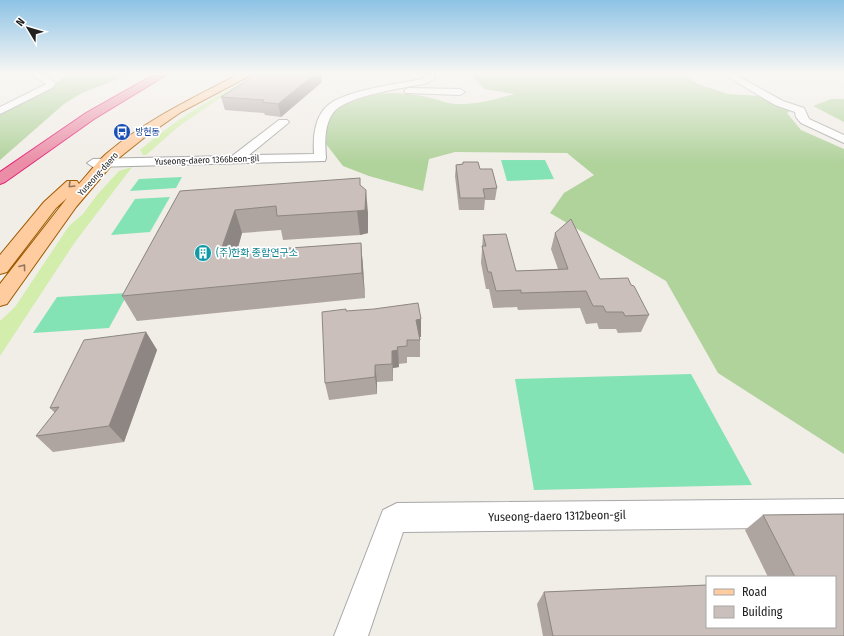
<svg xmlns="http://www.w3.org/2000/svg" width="844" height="636" font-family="'Fira Sans Condensed','Noto Sans KR',sans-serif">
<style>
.grass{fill:#d2edac}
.forest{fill:#b0d29b}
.pitch{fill:#83e3b5}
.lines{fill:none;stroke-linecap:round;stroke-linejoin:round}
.minor-casing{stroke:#a8a8a8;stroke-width:2}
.major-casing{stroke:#9e5a00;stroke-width:2}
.highway-casing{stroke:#e22276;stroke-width:2}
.minor{fill:#fff;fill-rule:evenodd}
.major{fill:#ffcc9f;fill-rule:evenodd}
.highway{fill:#eb8da7;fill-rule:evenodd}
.wall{fill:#aea4a0}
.shaded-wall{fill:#8d8682}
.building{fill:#cabfba;stroke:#8d8682}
.oneway{stroke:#907660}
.labels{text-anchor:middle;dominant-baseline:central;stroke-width:3.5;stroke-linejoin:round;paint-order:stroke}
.far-transit-label{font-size:9px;fill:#164399;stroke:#fff;text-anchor:start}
.far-street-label{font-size:9px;fill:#212121;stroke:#fff}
.culture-label{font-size:10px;fill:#0d838f;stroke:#fff;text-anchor:start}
.near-street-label{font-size:12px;fill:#212121;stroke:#fff}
</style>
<rect width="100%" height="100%" fill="#f1ede7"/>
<g class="grass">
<path d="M259,74H266L220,98L178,127L146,155H143L140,150C176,119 216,95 259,74Z"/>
<path d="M132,167L75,242L0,356V321L15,307L69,226L83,214L97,195L119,171Z"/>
</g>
<g class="forest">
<path d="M68,74H131L82,93L64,104L0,160V113L52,86Z"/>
<path d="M466,74H682L698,84L728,94L760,96L791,110L787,113L801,130L844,149V454L718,373L666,281L550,213L564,193L594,175L567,153L455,152L429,159L423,191L369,176L343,166L326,144L327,127L332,111C367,93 388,89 427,97C437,99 447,104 457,104C477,105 496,99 515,94L484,89L472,76Z"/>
<path d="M831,99H844V122L813,106Z"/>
</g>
<g class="pitch">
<path d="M501,160H545L554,179L507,181Z"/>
<path d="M182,177L176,188L130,191L139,179Z"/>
<path d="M170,197L150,232L111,235L135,199Z"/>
<path d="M128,293L109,328L33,333L57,297Z"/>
<path d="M691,374L752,485L534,490L515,379Z"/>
</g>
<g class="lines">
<g class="minor-casing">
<g id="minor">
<path d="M30,74H42L56,83L52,88L0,114V107L46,84Z"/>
<path d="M425,74H434L435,78L428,83C406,88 346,95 333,113C324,125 325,144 326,158L325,161L93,167L87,163L93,159L232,156L279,120H287L289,122L287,124L249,155L314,154C313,139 314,119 326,107C343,90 398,84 422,79L425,77Z"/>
<path d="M723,74H734L783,101L804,108L809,119L844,135V143L801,123L796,117L795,112L775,105Z"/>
<path d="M409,88L460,89L465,92L460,95L406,93L404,91L406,89Z"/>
<path d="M844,499V527L403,532L368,636H334L383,510L397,503Z"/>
</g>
</g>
<g class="major-casing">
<path id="major" d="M239,74H253L181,112L145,137L115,161L76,207L7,304L0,306V284L67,198L56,208L7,272L0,274V255L44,202L67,181H77L79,184C88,174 96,163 106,154C146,120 193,98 239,74Z"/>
</g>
<g class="highway-casing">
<path id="highway" d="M155,74H168L94,119L5,182L0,184V172L86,113Z"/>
</g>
<use href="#minor" class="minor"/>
<use href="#major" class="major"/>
<use href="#highway" class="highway"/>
</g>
<g class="wall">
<path d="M257,74H321L322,82L281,117L265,115L264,113L225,110L221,97Z"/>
<path d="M463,162L480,169L497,188L495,200H485L484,210H459L455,176L456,165L463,164Z"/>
<path d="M361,186L368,213V233L360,235L283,240L281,230L242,233L237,252L361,243L363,267L365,298L137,321L122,296L180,191Z"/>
<path d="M555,233L600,279L631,285L649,315L641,332L618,333L616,329H599L597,323L586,324L580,308L518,310L517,307L493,308L489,289H486L481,263L483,235L516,271L558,269L551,249Z"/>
<path d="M346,311L421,319V337H420V357H407V363L398,364L399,367L393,368V381L377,382V394L329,400L325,383Z"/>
<path d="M146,332L157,350L124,442L53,452L36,436L55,413L50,408Z"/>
<path d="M844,514V636H543L537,604L544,592L707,585V627H835V577H768L745,530L763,515Z"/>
</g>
<g class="shaded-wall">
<path d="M315,74H321L322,82L281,117L278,104Z"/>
<path d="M366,190L368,213V233L360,235L357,211Z"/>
<path d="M235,210L242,233L229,278L220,253Z"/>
<path d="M361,243L363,267L365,298L362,273Z"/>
<path d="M421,319V337H416V320Z"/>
<path d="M146,332L157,350L124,442L109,426Z"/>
<path d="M398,350L399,367L393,368V381L392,351Z"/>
<path d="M375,365L377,382V394L375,377Z"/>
</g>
<g class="building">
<path d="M257,74H315L278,104L262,102L264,100L221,97Z"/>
<path d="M463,162H478L480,169H492L497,188L483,189L485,198H460L456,165L463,164Z"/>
<path d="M360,178V185L366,190L365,210L357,211L277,216L276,206L235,210L220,253L361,243L362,273L122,296L180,191Z"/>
<path d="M571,219L600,279L628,278L631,285L634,286L649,315L625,316L623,312H606L603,306H593L586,291L521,293V290L496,291L491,272H488L482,246H486L483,235L506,234L516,271L568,269L555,233Z"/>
<path d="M418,303L421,319L416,320L420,340H407V346L397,347L398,350L392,351V364L375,365V377L325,383L322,312L346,309V311L374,309Z"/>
<path d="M146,332L109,426L36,436L59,407L50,408L84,340Z"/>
<path d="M844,514V636H553L544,592L707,585V627H835V577H795L763,515Z"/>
</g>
<defs><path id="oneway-chevron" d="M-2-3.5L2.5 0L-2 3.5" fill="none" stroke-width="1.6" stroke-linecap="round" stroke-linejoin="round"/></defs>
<g class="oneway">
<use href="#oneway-chevron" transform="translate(71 185) rotate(135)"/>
<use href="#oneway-chevron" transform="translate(23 267) rotate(-53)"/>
</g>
<linearGradient id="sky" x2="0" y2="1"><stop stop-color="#8dc3e5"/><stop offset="0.45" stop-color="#f9f7f4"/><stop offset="1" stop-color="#f9f7f4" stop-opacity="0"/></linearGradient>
<rect width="844" height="163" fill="url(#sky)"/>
<defs>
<g id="bus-disc" transform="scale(0.9)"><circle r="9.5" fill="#1a4fb4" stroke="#fff"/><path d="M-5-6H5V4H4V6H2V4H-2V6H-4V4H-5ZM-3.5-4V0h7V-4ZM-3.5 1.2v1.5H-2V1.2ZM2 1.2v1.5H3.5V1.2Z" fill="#fff"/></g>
<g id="building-disc" transform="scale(0.9)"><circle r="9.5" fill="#0f9aa8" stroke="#fff"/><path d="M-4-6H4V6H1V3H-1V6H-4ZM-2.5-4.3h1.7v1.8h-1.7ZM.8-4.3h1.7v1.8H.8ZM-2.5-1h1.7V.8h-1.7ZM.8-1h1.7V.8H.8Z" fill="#fff"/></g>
</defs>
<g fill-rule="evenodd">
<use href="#bus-disc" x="122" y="132"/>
<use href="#building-disc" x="203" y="253"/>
</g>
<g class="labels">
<g class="far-transit-label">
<text x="135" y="132">방현동</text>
</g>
<g class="far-street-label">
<text transform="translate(207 160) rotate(-2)">Yuseong-daero 1366beon-gil</text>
<text transform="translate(98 174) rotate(-48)">Yuseong-daero</text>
</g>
<g class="culture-label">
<text x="216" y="253">(주)한화 종합연구소</text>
</g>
<g class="near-street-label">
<text transform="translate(557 516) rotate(-1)">Yuseong-daero 1312beon-gil</text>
</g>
</g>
<rect x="706" y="576" width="130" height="52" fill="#ffffff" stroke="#a6a6a6"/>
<rect x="714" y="589" width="20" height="6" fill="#ffcc9f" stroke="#a6a6a6"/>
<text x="742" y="596" font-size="12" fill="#212121">Road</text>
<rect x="714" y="606" width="20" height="12" fill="#cabfba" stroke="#a6a6a6"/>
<text x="742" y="616" font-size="12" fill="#212121">Building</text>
<g transform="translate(28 28) rotate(308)" stroke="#ffffff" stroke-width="3" paint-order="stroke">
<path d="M0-3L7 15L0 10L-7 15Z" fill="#212121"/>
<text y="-6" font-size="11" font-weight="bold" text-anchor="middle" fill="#212121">N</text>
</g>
</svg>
